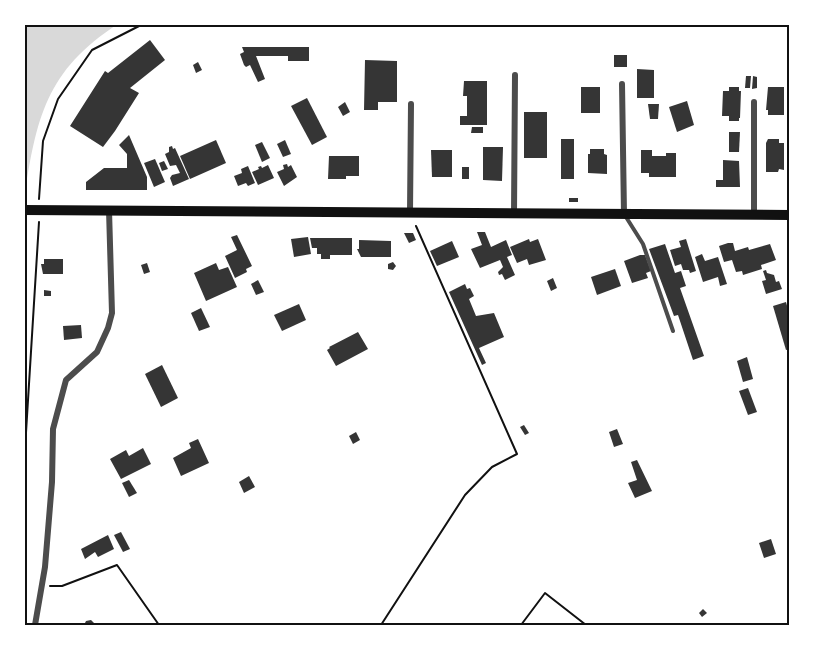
<svg xmlns="http://www.w3.org/2000/svg" width="814" height="649" font-family="'Asap Condensed',sans-serif">
<style>
.water{fill:#d9d9d9}
.building{fill:#353535}
.lines{fill:none;stroke-linecap:round;stroke-linejoin:round}
.path{stroke:#111;stroke-width:2}
.service{stroke:#4c4c4c;stroke-width:4}
.minor{stroke:#4c4c4c;stroke-width:6}
.secondary{stroke:#111;stroke-width:10}
.neatline{fill:none;stroke:#111;stroke-width:2}
</style>
<rect width="100%" height="100%" fill="#fff"/>
<path class="water" d="M24,24H118C46,70 36,119 24,199Z"/>
<g class="building">
<path d="M150,40L165,60L130,88L139,93L115,131L103,147L70,126L105,71L108,73Z"/>
<path d="M242,47H309V61H288V56H256L265,79L258,82L250,65L246,67L244,65L240,54L244,52Z"/>
<rect x="614" y="55" width="13" height="12"/>
<path d="M365,60L397,61V102H378V110H364Z"/>
<path d="M198,62L202,70L196,73L193,65Z"/>
<path d="M637,69L654,70V98H637Z"/>
<path d="M746,76H751L750,88H745Z"/>
<path d="M753,76L757,77V88L752,89Z"/>
<path d="M464,81H487V125H460V116H467V96H463Z"/>
<rect x="581" y="87" width="19" height="26"/>
<path d="M729,87H739V91H741L740,118H739V121H729V116H722L723,91H729Z"/>
<path d="M768,87H784V115H768V110H766Z"/>
<path d="M307,98L327,137L312,145L291,106Z"/>
<path d="M687,101L694,125L677,132L669,107Z"/>
<path d="M345,102L350,112L343,116L338,107Z"/>
<path d="M648,104H659L658,119H650Z"/>
<rect x="524" y="112" width="23" height="46"/>
<path d="M472,127H483V133H471Z"/>
<path d="M729,132H740L739,152H729Z"/>
<path d="M129,135L147,177V190H86V182L104,168H127V154L119,145Z"/>
<rect x="561" y="139" width="13" height="40"/>
<path d="M768,139H779V143H784V170L779,169L778,172H766V143Z"/>
<path d="M216,140L226,163L190,179L180,156Z"/>
<path d="M285,140L291,154L283,157L277,144Z"/>
<path d="M262,142L270,158L262,162L255,145Z"/>
<path d="M172,146L173,149L175,148L189,179L173,186L170,178L172,175L180,173L176,165L170,166L165,154L169,152V147Z"/>
<path d="M483,147H503L502,181L483,180Z"/>
<path d="M590,149H604V154L607,155V174L588,173V154H590Z"/>
<path d="M431,150H452V177H432Z"/>
<path d="M641,150H652V156H666V153H676V177H649V173H641Z"/>
<path d="M329,156H359V176H346V179H328Z"/>
<path d="M155,159L165,182L154,187L144,163Z"/>
<path d="M723,160L739,161L740,187H716V180H723Z"/>
<path d="M164,161L168,169L162,171L159,163Z"/>
<path d="M287,164L288,167L291,165L297,177L284,186L277,172L284,169L283,165Z"/>
<path d="M268,165L274,178L258,185L252,172L259,169L258,167L261,166L262,168Z"/>
<path d="M248,166L255,183L248,186L246,183L238,186L234,176L242,173L241,169Z"/>
<rect x="462" y="167" width="7" height="12"/>
<rect x="569" y="198" width="9" height="4"/>
<path d="M477,232H485L491,247L506,240L512,255L507,257L515,275L505,280L502,274L499,275L498,272L503,267L500,260L480,268L471,249L482,245Z"/>
<path d="M404,233H413L416,240L409,243Z"/>
<path d="M237,235L252,266L246,269L247,272L235,278L225,256L237,250L231,237Z"/>
<path d="M308,237L311,254L294,257L291,239Z"/>
<path d="M310,238H352V255H330V259H321V254H317V248H312Z"/>
<path d="M529,239L530,242L538,239L546,260L529,265L527,259L517,263L510,247Z"/>
<path d="M686,239L696,271L690,273L689,270H683L681,264L675,266L670,250L681,247L679,241Z"/>
<path d="M359,240L391,241V257H361L357,249H359Z"/>
<path d="M452,241L459,257L437,266L430,251Z"/>
<path d="M728,243H733L735,251L748,247L749,250L770,244L776,260L761,265L762,269L743,275L742,271L736,272L732,260L724,262L719,246Z"/>
<path d="M665,244L675,273L681,271L686,286L680,288L704,356L693,360L678,315L674,316L649,249Z"/>
<path d="M702,254L705,261L718,257L727,284L720,286L718,277L703,282L695,257Z"/>
<path d="M640,255H645L651,271L646,273L648,278L632,283L624,261Z"/>
<path d="M44,259H63V274H43L41,264H44Z"/>
<path d="M393,262L396,266L393,270L388,269V264Z"/>
<path d="M147,263L150,272L144,274L141,265Z"/>
<path d="M216,263L219,270L228,267L237,287L206,301L194,273Z"/>
<path d="M615,269L621,286L597,295L591,277Z"/>
<path d="M766,270L767,273L774,275L776,282L779,281L782,289L766,294L762,281L766,280L763,271Z"/>
<path d="M553,278L557,288L551,291L547,281Z"/>
<path d="M258,280L264,292L256,295L251,284Z"/>
<path d="M465,284L467,289L470,288L474,296L469,299L476,316L494,313L504,337L479,348L486,363L482,365L449,292Z"/>
<path d="M44,290L51,291V296H44Z"/>
<path d="M786,302L790,317V349L786,350L773,306Z"/>
<path d="M299,304L306,320L282,331L274,315Z"/>
<path d="M201,308L210,327L199,331L191,313Z"/>
<path d="M81,325L82,338L64,340L63,326Z"/>
<path d="M358,332L368,349L336,366L327,350L330,348L329,347Z"/>
<path d="M747,357L753,379L743,382L737,361Z"/>
<path d="M162,365L178,398L161,407L145,374Z"/>
<path d="M748,388L757,412L748,415L739,391Z"/>
<path d="M524,425L529,433L525,435L520,427Z"/>
<path d="M617,429L623,444L614,447L609,432Z"/>
<path d="M356,432L360,440L353,444L349,436Z"/>
<path d="M198,439L209,463L181,476L173,458L191,448L189,443Z"/>
<path d="M143,448L151,464L121,479L110,459L126,450L129,456Z"/>
<path d="M637,460L652,491L635,498L628,483L637,480L631,462Z"/>
<path d="M249,476L255,487L244,493L239,482Z"/>
<path d="M129,480L137,493L129,497L122,483Z"/>
<path d="M121,532L130,549L123,552L114,535Z"/>
<path d="M108,535L114,549L98,557L95,552L85,559L81,549Z"/>
<path d="M771,539L776,554L764,558L759,543Z"/>
<path d="M703,609L707,613L702,617L699,613Z"/>
<path d="M91,620L96,625H84L86,621Z"/>
</g>
<g class="lines">
<g class="path">
<path d="M39,199L43,141L58,99L92,50L143,24"/>
<path d="M24,465L39,222"/>
<path d="M50,586H62L117,565L159,625"/>
<path d="M381,625L465,495L492,467L517,454L416,226"/>
<path d="M521,625L545,593L586,625"/>
</g>
<path class="service" d="M626,217L643,244L673,331"/>
<g class="minor">
<path d="M622,84L624,214"/>
<path d="M410,212L411,104"/>
<path d="M514,213L515,75"/>
<path d="M754,215V102"/>
<path d="M35,625L45,567L52,482L53,429L66,380L97,352L108,328L112,313L109,210"/>
</g>
<path class="secondary" d="M24,210L790,215"/>
</g>
<rect width="814" height="649" fill="none" stroke="#ffffff" stroke-width="51"/>
<rect x="26" y="26" width="762" height="598" class="neatline"/>
</svg>
